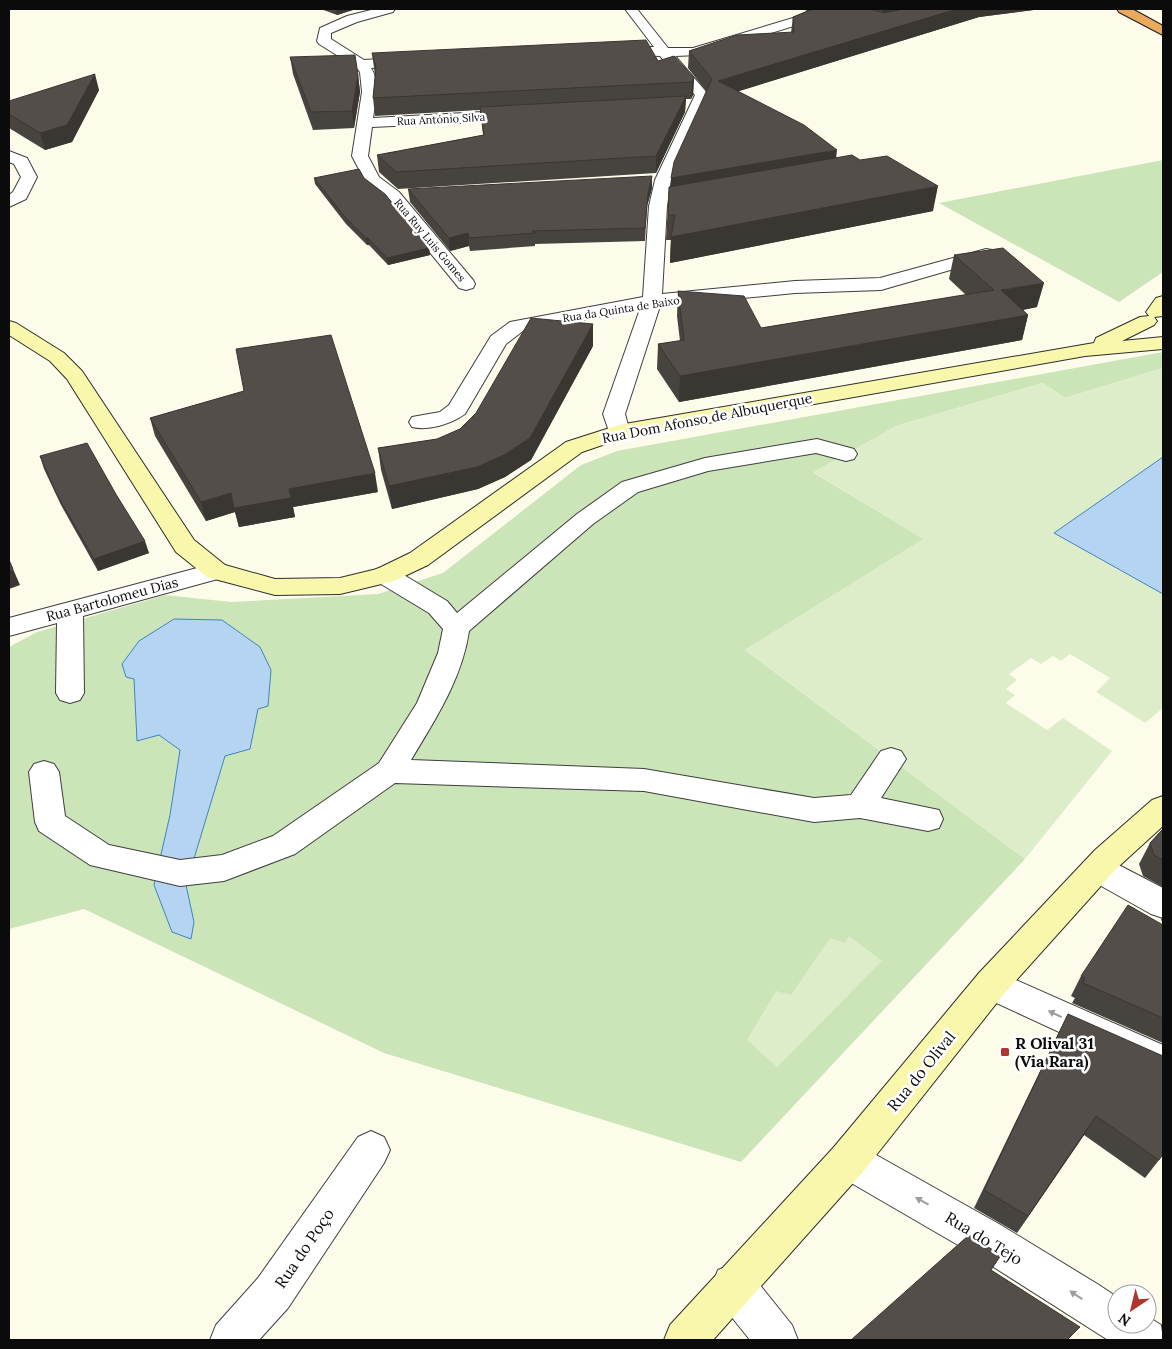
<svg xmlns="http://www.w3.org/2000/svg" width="1172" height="1349" font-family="Lora,serif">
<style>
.green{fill:#cbe5b8}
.pitch{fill:#ddedc9}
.water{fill:#b4d4f1;stroke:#4183c2}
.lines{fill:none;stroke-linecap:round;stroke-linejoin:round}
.street-casing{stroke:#3e3e3e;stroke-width:2}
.secondary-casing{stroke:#2d2d2d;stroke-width:2}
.highway-casing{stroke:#1c1c1c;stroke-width:2}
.street{fill:#fff;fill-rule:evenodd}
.secondary{fill:#f9f7ab;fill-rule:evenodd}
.highway{fill:#e9aa5e;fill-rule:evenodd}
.wall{fill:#47433f}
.shaded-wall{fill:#3a3733}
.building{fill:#534e49;stroke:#3a3733}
.oneway{fill:#9d9d9d}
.poi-dot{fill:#b0352f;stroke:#fff;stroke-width:2}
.labels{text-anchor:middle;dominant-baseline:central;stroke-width:5;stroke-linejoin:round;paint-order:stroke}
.far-street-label{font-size:11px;fill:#0b0b0b;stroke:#fff}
.street-label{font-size:14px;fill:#0b0b0b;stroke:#fff}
.near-poi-label{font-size:16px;font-weight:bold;fill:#0b0b0b;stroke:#fff;text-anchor:start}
.near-street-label{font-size:16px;fill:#0b0b0b;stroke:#fff}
</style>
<rect width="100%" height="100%" fill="#fdfceb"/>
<g class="green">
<path d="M1163,160V272L1119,302L939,203Z"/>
<path d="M1163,352V368L1065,398L1043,383L896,426L814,473L924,539L745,650L1025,859L741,1162L384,1053L84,909L9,929V647L37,632L165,595L231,602L378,594L443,573L581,465L617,451Z"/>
</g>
<g class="pitch">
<path d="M1163,368V708L1145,723L1096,692L1110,678L1070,654L1061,661L1053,656L1041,664L1031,658L1009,674L1017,680L1006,689L1015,695L1006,703L1047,730L1063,718L1112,751L1025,859L745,650L923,539L813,472L896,426L1043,383L1065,398Z"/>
<path d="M849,936L882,961L777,1067L747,1040L776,991L791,995L830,938L845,943Z"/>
</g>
<g class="water">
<path d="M1163,457V594L1054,533Z"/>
<path d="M174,619L222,620L260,647L271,670L268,706L258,709L250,749L225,756L186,885L194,922L191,939L172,932L154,885L170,815L180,750L159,735L137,741L134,679L126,677L122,664L139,641Z"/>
</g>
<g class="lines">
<g class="street-casing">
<g id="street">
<path d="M375,9H395L393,12L357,22L331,33V39L364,60L411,57L418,61L411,65L371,68C380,81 375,103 373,118L518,110L523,112L526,115L523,118L518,120L372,127L368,156L379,177L399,192L473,280L475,284L473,288L466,290L459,288L387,200L366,183L352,156L362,92L360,72L356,67L319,44L317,41L320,28L347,16Z"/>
<path d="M625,9H637L668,48H693L823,9H842L840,12L699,55L675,56L709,95L671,180L667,206L662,294L795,281L880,278L986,249L992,250L995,254L992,258L881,290L795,293L660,306L625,414L630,432L627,437L619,439L611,437L603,414L640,309L523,331L506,344L465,414C451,424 429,431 412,427L409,422L412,417L440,412L449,405L491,336L510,322L643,297L649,206L655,180L695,95L660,56L611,54L609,51L611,48L616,47H654Z"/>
<path d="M9,151L27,158L37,177L26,199L9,207V195L13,192L21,177L14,164L9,162Z"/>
<path d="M817,439L854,449L857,454L854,459L846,461L816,453L708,471L638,492L593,524L469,631C462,679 435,720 411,760L644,769L814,798L851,795L881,751L891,748L901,751L906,759L881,798L939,810L943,819L939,828L928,831L860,818L814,822L644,791L395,783L295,854L224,881L180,886L90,865L39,831L35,822L29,772L34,764L44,761L54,764L59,772L65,816L109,845L180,860L222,855L273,836L379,763L417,703L438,653L443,629L429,613L376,581L372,575L376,569L385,567L394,569L447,601L457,613L577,514L622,482L705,458Z"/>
<path d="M216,563L225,565L229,571L225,577L83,616L84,693L80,700L70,703L60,700L56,693L57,623L9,636V618Z"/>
<path d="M1098,856L1109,860L1163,888V918L1151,914L1087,878L1082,869L1087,860Z"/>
<path d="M991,969L1163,1045V1080L979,995L974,984L979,973Z"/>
<path d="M371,1131L384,1137L390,1150L384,1163L288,1308L259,1340H210L216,1325L258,1278L358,1137Z"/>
<path d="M848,1141L862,1147L999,1224L1099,1285L1117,1297V1324H1147V1316L1161,1325L1163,1340H1108L970,1252L834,1173L829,1160L834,1147Z"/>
<path d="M733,1264L748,1270L792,1325L798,1340H750L718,1300L712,1285L718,1270Z"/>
</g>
</g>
<g class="secondary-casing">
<g id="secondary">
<path d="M1163,296V316L1154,317L1157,321L1154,325L1122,341L1163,337V349L1085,356L623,438L582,452L428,565L394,581L340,594L275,595L207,577L176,552L67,379L50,361L9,335V321L16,323L64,353L82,371L194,540L225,565L275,579L340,578L377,569L410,553L566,442L619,425L1094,343L1096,338L1140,317L1149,316L1146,312L1156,298Z"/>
<path d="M1163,796V826L1117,868L1003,995L862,1173L713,1340H664L670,1325L834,1147L979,973L1095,850L1152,800Z"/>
</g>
</g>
<g class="highway-casing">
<path id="highway" d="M1117,9H1132L1163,26V35L1119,12Z"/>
</g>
<use href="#street" class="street"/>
<use href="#secondary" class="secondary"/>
<use href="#highway" class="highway"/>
</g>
<g class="wall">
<path d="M321,9H356L337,15Z"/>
<path d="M803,9H1041L979,17L738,91L836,157L933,211L670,263L671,240H666L669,187L671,186L706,91L688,68L689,51L791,33L793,17L807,11Z"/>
<path d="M372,53L658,61L694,78L693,95L691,99H686L685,112L656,173L398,189L379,172L377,155L483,135L480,110L375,116L373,98L375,75Z"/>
<path d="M290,57L358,75L360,92L354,128L313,130L293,74Z"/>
<path d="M99,90L72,142L45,150L9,128V101Z"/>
<path d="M314,178H364L429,248L430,255L388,265L369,245H367L346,224L315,184Z"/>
<path d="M652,188L647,206L645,241L535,244V246L470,251L469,246L450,251L410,202L408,189Z"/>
<path d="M954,255L1037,307L1023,310L1028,315L1022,340L679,402L657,369L658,344L680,341L677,316L678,291L761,328L966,295L949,279Z"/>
<path d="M593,346L531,460L505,477L478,489L392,509L381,470L378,448L437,439L460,429Z"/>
<path d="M244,391L378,492L293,507L295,517L239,527L235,512L206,521L155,436L150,418Z"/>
<path d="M40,456L117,496L149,553L98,571L61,505L44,469Z"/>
<path d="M1163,829V887L1143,876L1139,864L1150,843Z"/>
<path d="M1163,915V1043L1072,1003L1075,998L1071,996L1081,976L1163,924L1161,919Z"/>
<path d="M1068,1014L1159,1160L1145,1178L1084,1135L1017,1233L974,1208L1058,1034Z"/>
</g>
<g class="shaded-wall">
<path d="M336,9H356L337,15Z"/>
<path d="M883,9H921L882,17Z"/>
<path d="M957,9H1041L979,17L717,98L718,81Z"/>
<path d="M95,74L99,90L72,142L45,150L40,133Z"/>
<path d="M358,75L360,92L354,128L352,111Z"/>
<path d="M694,78L693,95L691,99L692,82Z"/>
<path d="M686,96L685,112L656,173V156Z"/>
<path d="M837,150L835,168L670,197L671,178Z"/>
<path d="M652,176V188L647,206L645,241L648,193Z"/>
<path d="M938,186L933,211L670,263L671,237Z"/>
<path d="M468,233L469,246L450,251L449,238Z"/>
<path d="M366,238H368L369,245H367Z"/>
<path d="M429,248L430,255L388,265L387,258Z"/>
<path d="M1044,283L1037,307L995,315L1001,290Z"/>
<path d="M1028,315L1022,340L679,402L680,376Z"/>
<path d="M593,324V346L531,460L505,477L478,489L392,509L389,486Z"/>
<path d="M375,473L378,492L293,507L295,517L239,527L235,512L206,521L201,502L231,493L289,489Z"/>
<path d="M145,541L149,553L98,571L94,559Z"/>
<path d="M13,569L20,585L9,589V571Z"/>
<path d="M1096,1116L1084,1135L1017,1233L1028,1216Z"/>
</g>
<g class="building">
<path d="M813,9H870L884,13L903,9H957L718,81L804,125L837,150L671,178L674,162L712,79L689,51L737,35L794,32L793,17Z"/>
<path d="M646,40L658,61L674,56L694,78L692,82L373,98L376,68L372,53Z"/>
<path d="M355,55L358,75L352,111L311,112L290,57Z"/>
<path d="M95,74L67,125L40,133L9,114V101Z"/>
<path d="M686,96L656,156L396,172L377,155L484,135L480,107Z"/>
<path d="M852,155L860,160L887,156L938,186L671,237L675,215H668L669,187Z"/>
<path d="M359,169L364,178L385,194L429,248L387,258L368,238H366L345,217L314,178Z"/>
<path d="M652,176L648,193L645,228L532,231L535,233L469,238L468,233L449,238L408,189Z"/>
<path d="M1003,248L1044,283L1001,290L1028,315L680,376L658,344L684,340L678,291L744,296L761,328L994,290L954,255Z"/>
<path d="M531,318L593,324L530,438L504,455L477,467L389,486L378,448L437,439L460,429L476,413Z"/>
<path d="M331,335L375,473L289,489L291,498L234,508L231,493L201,502L150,418L244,391L236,349Z"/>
<path d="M87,443L117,496L145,541L94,559L56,493L40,456Z"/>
<path d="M9,560L13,569L9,571Z"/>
<path d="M1163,829V860L1154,855L1150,843Z"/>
<path d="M1128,905L1163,925V1018L1083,983L1085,978L1081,976Z"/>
<path d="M1068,1014L1163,1056V1154L1159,1160L1096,1116L1028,1216L984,1190Z"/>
<path d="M969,1235L1001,1255L991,1270L1080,1327L1067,1340H851Z"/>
</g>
<defs><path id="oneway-solid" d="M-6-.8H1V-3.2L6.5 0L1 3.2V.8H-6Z" transform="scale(1.25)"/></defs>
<g class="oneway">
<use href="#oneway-solid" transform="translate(1055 1014) rotate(-155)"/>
<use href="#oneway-solid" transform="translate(922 1201) rotate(-151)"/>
<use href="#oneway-solid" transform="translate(1076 1295) rotate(-147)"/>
</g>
<rect class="poi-dot" x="1000" y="1047" width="10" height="10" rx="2.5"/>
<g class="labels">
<g class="far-street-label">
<text transform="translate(441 119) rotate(-3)">Rua António Silva</text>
<text transform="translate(430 240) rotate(50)">Rua Ruy Luis Gomes</text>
<text transform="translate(621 309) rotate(-9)">Rua da Quinta de Baixo</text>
</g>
<g class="street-label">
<text transform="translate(707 418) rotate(-11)">Rua Dom Afonso de Albuquerque</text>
<text transform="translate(112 599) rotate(-15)">Rua Bartolomeu Dias</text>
</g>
<g class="near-poi-label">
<text x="1015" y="1043">R Olival 31<tspan x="1015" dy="18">(Via Rara)</tspan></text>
</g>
<g class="near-street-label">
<text transform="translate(921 1071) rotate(-51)">Rua do Olival</text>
<text transform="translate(984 1238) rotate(31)">Rua do Tejo</text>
<text transform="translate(304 1248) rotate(-56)">Rua do Poço</text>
</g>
</g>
<rect width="1172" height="1349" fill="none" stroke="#0b0b0b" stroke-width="20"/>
<g transform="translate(1132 1309) rotate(215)"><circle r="24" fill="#ffffff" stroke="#9d9d9d"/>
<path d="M0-4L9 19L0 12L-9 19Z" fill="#b0352f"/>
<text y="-8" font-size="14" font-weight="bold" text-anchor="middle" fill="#0b0b0b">N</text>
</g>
</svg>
